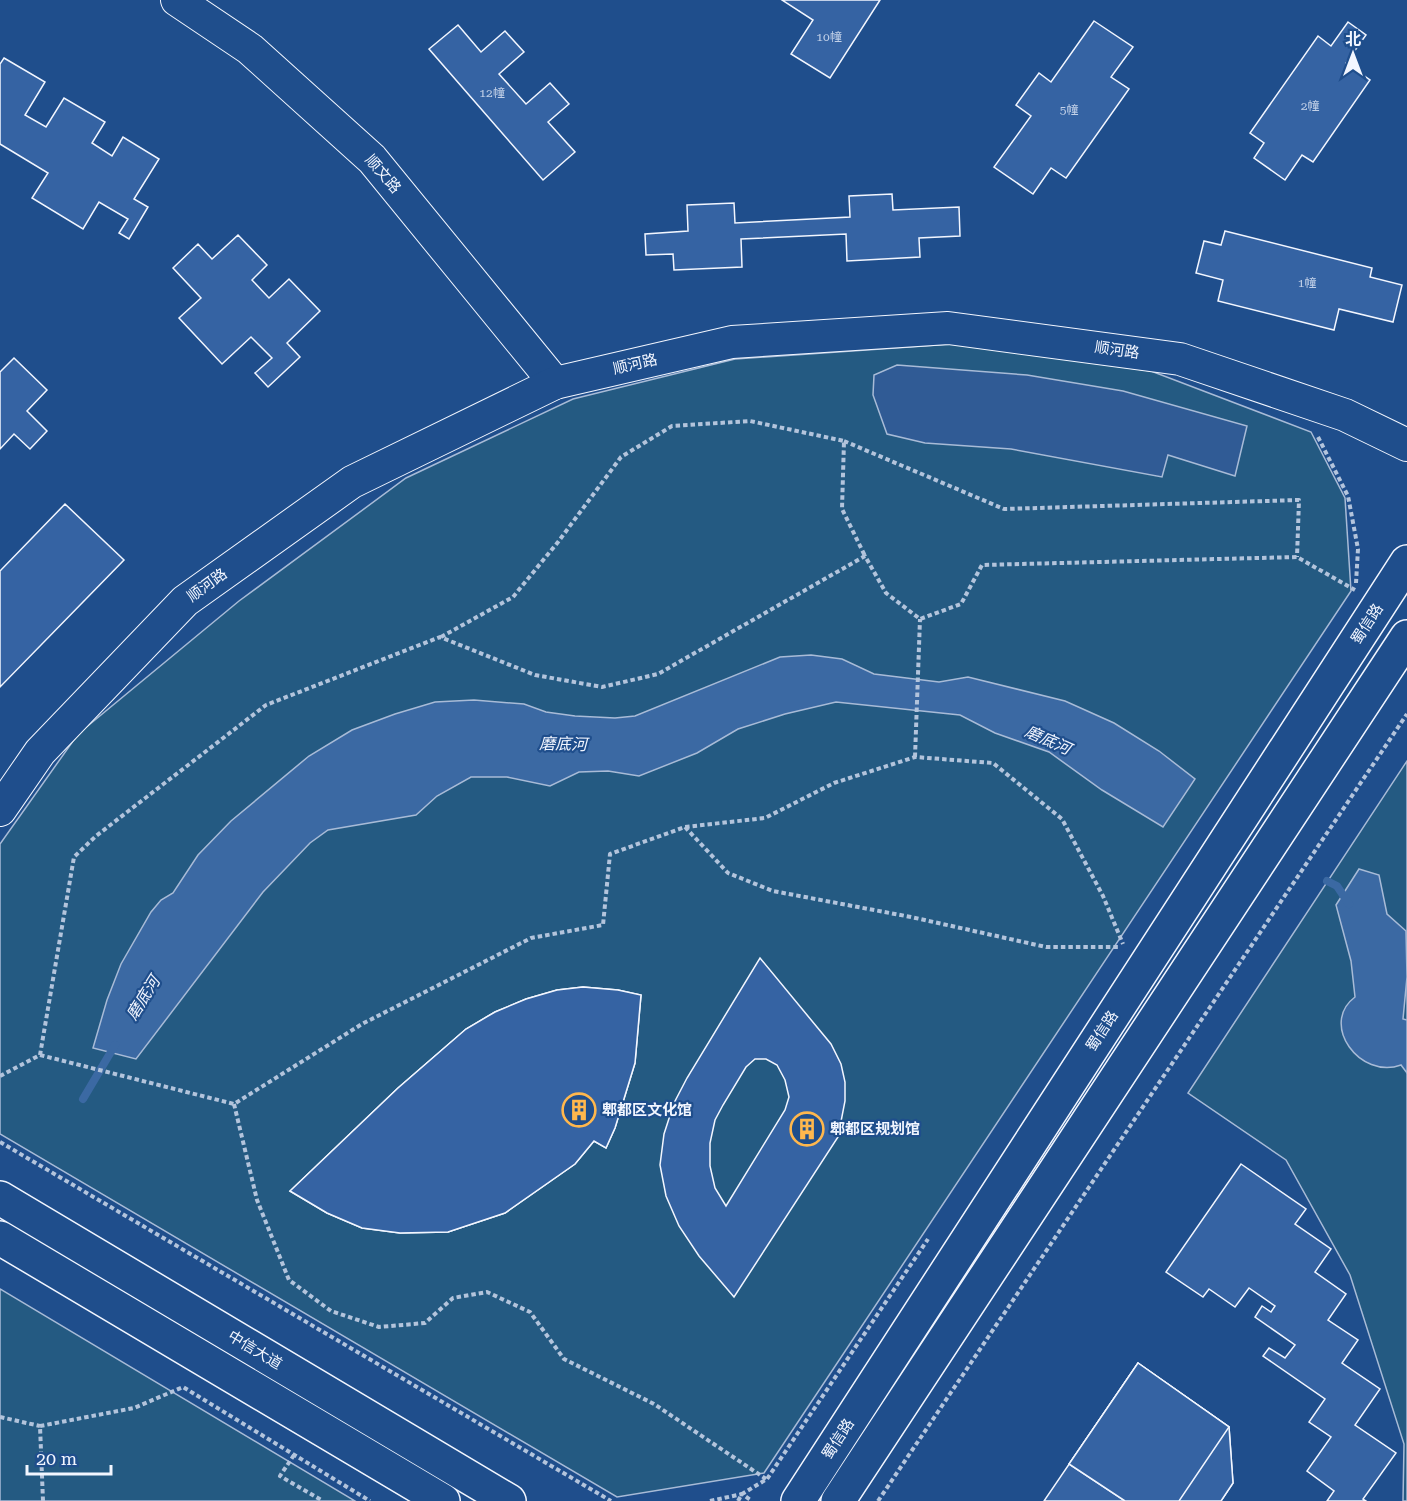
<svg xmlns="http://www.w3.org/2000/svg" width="1407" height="1501" font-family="'Roboto Serif','Noto Sans SC',serif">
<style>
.green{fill:#245a82;stroke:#a8bbd7;stroke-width:1.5}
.parking{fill:#305b95;stroke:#a8bbd7;stroke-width:1.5}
.water{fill:#3b69a3;stroke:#a8bbd7;stroke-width:1.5}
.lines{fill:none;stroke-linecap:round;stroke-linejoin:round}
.stream{stroke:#3b69a3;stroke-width:8}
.building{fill:#3563a3;stroke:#f2f6ff;stroke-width:1.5;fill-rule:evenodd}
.minor-casing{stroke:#f2f6ff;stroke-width:34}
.major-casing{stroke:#f2f6ff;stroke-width:36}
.path{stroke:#b3c4dc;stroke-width:4;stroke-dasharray:4.5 3;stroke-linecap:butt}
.minor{stroke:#1f4e8c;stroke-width:32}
.major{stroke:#1f4e8c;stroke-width:33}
.labels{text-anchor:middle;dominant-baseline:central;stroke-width:4.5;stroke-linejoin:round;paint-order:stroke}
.number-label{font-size:12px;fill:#c3d1e8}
.street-label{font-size:15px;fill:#f2f6ff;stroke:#1f4e8c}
.poi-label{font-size:15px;font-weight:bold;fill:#f2f6ff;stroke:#1f4e8c;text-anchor:start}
.water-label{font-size:16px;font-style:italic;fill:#f2f6ff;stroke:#1f4e8c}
</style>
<rect width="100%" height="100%" fill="#1f4e8c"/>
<g class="green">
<path d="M953,344L1151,371L1311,432L1345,498L1351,591L764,1473L617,1497L0,1134V844L78,734L239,601L406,478L573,399L735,359Z"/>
<path d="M1407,761V1501H1403L1404,1444L1350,1275L1286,1160L1188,1093Z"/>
<path d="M0,1289L355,1501H0Z"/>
</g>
<path class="parking" d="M897,365L1027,375L1123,391L1247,426L1235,476L1168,455L1162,477L1011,449L925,443L887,434L873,395L874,375Z"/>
<g class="water">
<path d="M811,655L842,659L874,674L939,682L968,677L1065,701L1114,723L1159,751L1195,779L1163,827L1102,790L1049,752L995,733L960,715L836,702L785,714L738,729L697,753L639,776L608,771L579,772L550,786L507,777H471L437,796L416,815L328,830L310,843L263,892L136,1059L93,1048L107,1000L121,964L151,912L161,900L173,893L198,855L231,821L309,756L352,730L395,714L435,702L474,700L524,704L546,712L575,716L615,718L635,716L780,657Z"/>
<path d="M1359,869L1379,875L1387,914L1406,931L1407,977L1403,1019L1407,1020V1073L1401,1065C1360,1080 1319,1024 1355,997L1351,961L1336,905Z"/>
</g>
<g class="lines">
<g class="stream">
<path d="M1327,881L1337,886L1349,904"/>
<path d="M83,1099L115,1045"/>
</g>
</g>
<g class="building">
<path d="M880,0L830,78L791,54L813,20L782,0Z"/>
<path d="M1094,21L1133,47L1111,77L1129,89L1066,178L1051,168L1033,194L994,167L1031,116L1016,105L1039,73L1051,82Z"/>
<path d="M1348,22L1366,35L1346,63L1370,80L1313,162L1302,155L1285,180L1254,158L1264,143L1250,133L1318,36L1331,46Z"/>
<path d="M458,25L481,52L505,31L524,52L499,74L526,104L550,83L569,104L548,122L575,152L543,180L429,49Z"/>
<path d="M4,58L45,82L25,115L46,127L64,98L105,122L92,143L112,156L123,137L159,159L134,199L148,207L129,239L119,233L128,219L99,202L83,229L32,198L48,173L0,144V64Z"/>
<path d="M892,194L893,210L959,207L960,236L919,238L920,257L847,261L846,234L741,239L742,267L674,270L673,254L646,255L645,234L688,231L687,205L734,203L735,223L850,217L849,196Z"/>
<path d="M1225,231L1372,268L1370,277L1402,285L1393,322L1339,309L1334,330L1218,301L1223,280L1196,273L1204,241L1221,245Z"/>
<path d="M238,235L267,265L252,280L269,298L289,279L320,311L287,343L300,357L268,387L255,373L272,358L251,337L222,364L179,318L201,298L173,268L198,244L212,259Z"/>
<path d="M14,358L47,390L27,411L47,431L30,449L14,434L0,449V372Z"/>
<path d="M65,504L124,560L0,687V571Z"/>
<path d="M760,958L831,1044L841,1064L845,1082V1101L838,1137L734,1297L699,1256L679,1226L666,1196L660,1165L664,1134L674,1103L687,1078ZM755,1059H766L777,1065L785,1080L789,1097L785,1110L726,1206L715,1188L710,1166V1143L715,1120L723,1105L746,1067Z"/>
<path d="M583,987L618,990L641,995L635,1063L615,1128L606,1148L594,1141L575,1164L505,1213L448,1232L400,1233L362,1228L327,1213L290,1191L398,1088L466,1029L495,1012L526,999L557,990ZM548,1050L561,1051L560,1061L553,1083L541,1104L519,1132L488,1155L468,1161H449L436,1159L429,1148L428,1134L439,1117L469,1089L497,1066L514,1059Z"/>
<path d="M583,987L618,990L641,995L635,1063L615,1128L606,1148L594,1141L575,1164L505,1213L448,1232L400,1233L362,1228L327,1213L290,1191L398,1088L466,1029L495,1012L526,999L557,990Z"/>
<path d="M1241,1164L1306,1209L1295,1224L1331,1249L1315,1272L1346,1294L1328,1320L1358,1340L1342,1363L1380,1389L1355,1425L1396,1453L1363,1499L1366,1501H1327L1334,1491L1307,1471L1331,1437L1309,1422L1325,1399L1263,1356L1269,1348L1285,1358L1295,1345L1255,1317L1262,1306L1271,1312L1275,1306L1249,1288L1235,1307L1209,1289L1203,1297L1166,1272Z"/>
<path d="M1138,1363L1229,1427L1233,1483L1221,1501H1044Z"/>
<path d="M1138,1363L1229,1427L1233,1483L1221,1501H1125L1069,1464Z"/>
<path d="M1138,1363L1229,1427L1179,1501H1125L1069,1464Z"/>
</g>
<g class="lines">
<g class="minor-casing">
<g id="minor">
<path d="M177,0L250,49L372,159L555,383"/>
<path d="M0,810L40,752L185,601L352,482L555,383L732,342L948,328L1180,359L1345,415L1407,445"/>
</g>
</g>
<g class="major-casing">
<g id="major">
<path d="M0,1198L509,1501"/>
<path d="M0,1238L443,1501"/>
<path d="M798,1501L1407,562"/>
<path d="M838,1501L1407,637"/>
</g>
</g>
<g class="path">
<path d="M1318,437L1348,496L1358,549L1356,583"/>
<path d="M844,441L1004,509L1299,500L1297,557"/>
<path d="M441,637L513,597L558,542L621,457L672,426L750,421L844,441L842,509L865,556"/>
<path d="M915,757L920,619"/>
<path d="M685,827L728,873L773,891L911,917L1046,947H1120"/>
<path d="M40,1055L234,1104L362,1024L531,938L603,925L610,854L685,827L765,818L834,783L915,757L993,763L1062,819L1103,896L1123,944"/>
<path d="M0,1076L40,1055L74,857L96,836L266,705L440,637L535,675L602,687L658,674L865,556L886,593L920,619L961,604L982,565L1297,557L1355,590"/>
<path d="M234,1104L257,1200L289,1280L331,1311L379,1327L425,1323L453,1298L487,1292L530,1312L564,1359L654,1404L766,1479"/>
<path d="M0,1142L611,1501"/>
<path d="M0,1417L40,1426"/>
<path d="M294,1455L280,1476L323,1501"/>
<path d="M43,1501L40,1426L134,1408L183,1387L370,1501"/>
<path d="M710,1501L742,1494L752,1501"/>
<path d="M738,1501L742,1494L767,1479L928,1239"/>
<path d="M878,1501L1407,714"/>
</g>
<use href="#minor" class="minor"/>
<use href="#major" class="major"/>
</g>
<defs>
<g id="building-ring" transform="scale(1.725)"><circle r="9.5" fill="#1f4e8c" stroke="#ffb74d" stroke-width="1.5"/><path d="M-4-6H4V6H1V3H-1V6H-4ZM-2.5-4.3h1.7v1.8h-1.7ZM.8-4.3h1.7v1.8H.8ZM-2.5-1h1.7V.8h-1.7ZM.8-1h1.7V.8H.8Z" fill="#ffb74d"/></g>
</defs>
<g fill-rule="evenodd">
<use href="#building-ring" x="579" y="1110"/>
<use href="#building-ring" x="807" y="1129"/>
</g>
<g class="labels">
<g class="number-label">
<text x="829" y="37">10幢</text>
<text x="492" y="93">12幢</text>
<text x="1310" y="106">2幢</text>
<text x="1069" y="110">5幢</text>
<text x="1307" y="283">1幢</text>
</g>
<g class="street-label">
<text transform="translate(383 174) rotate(49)">顺文路</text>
<text transform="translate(1117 350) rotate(8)">顺河路</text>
<text transform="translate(635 364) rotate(-13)">顺河路</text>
<text transform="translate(207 585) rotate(-36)">顺河路</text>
<text transform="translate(1367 624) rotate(-57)">蜀信路</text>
<text transform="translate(1102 1031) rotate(-57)">蜀信路</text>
<text transform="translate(255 1350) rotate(31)">中信大道</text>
<text transform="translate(838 1439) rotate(-57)">蜀信路</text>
</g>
<g class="poi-label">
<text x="602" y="1110">郫都区文化馆</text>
<text x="830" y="1129">郫都区规划馆</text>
</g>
<g class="water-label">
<text transform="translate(1048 740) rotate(24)">磨底河</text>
<text transform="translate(563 744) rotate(1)">磨底河</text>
<text transform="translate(143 998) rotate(-58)">磨底河</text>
</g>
</g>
<g transform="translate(1353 54)" stroke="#1f4e8c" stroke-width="4.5" paint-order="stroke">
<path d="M0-4.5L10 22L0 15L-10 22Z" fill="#f2f6ff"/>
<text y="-9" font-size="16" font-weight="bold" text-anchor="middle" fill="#f2f6ff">北</text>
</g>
<path d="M27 1465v9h84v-9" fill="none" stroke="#f2f6ff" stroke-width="3"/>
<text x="36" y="1465" font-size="18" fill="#f2f6ff" stroke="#1f4e8c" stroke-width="4.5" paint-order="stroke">20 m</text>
</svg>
